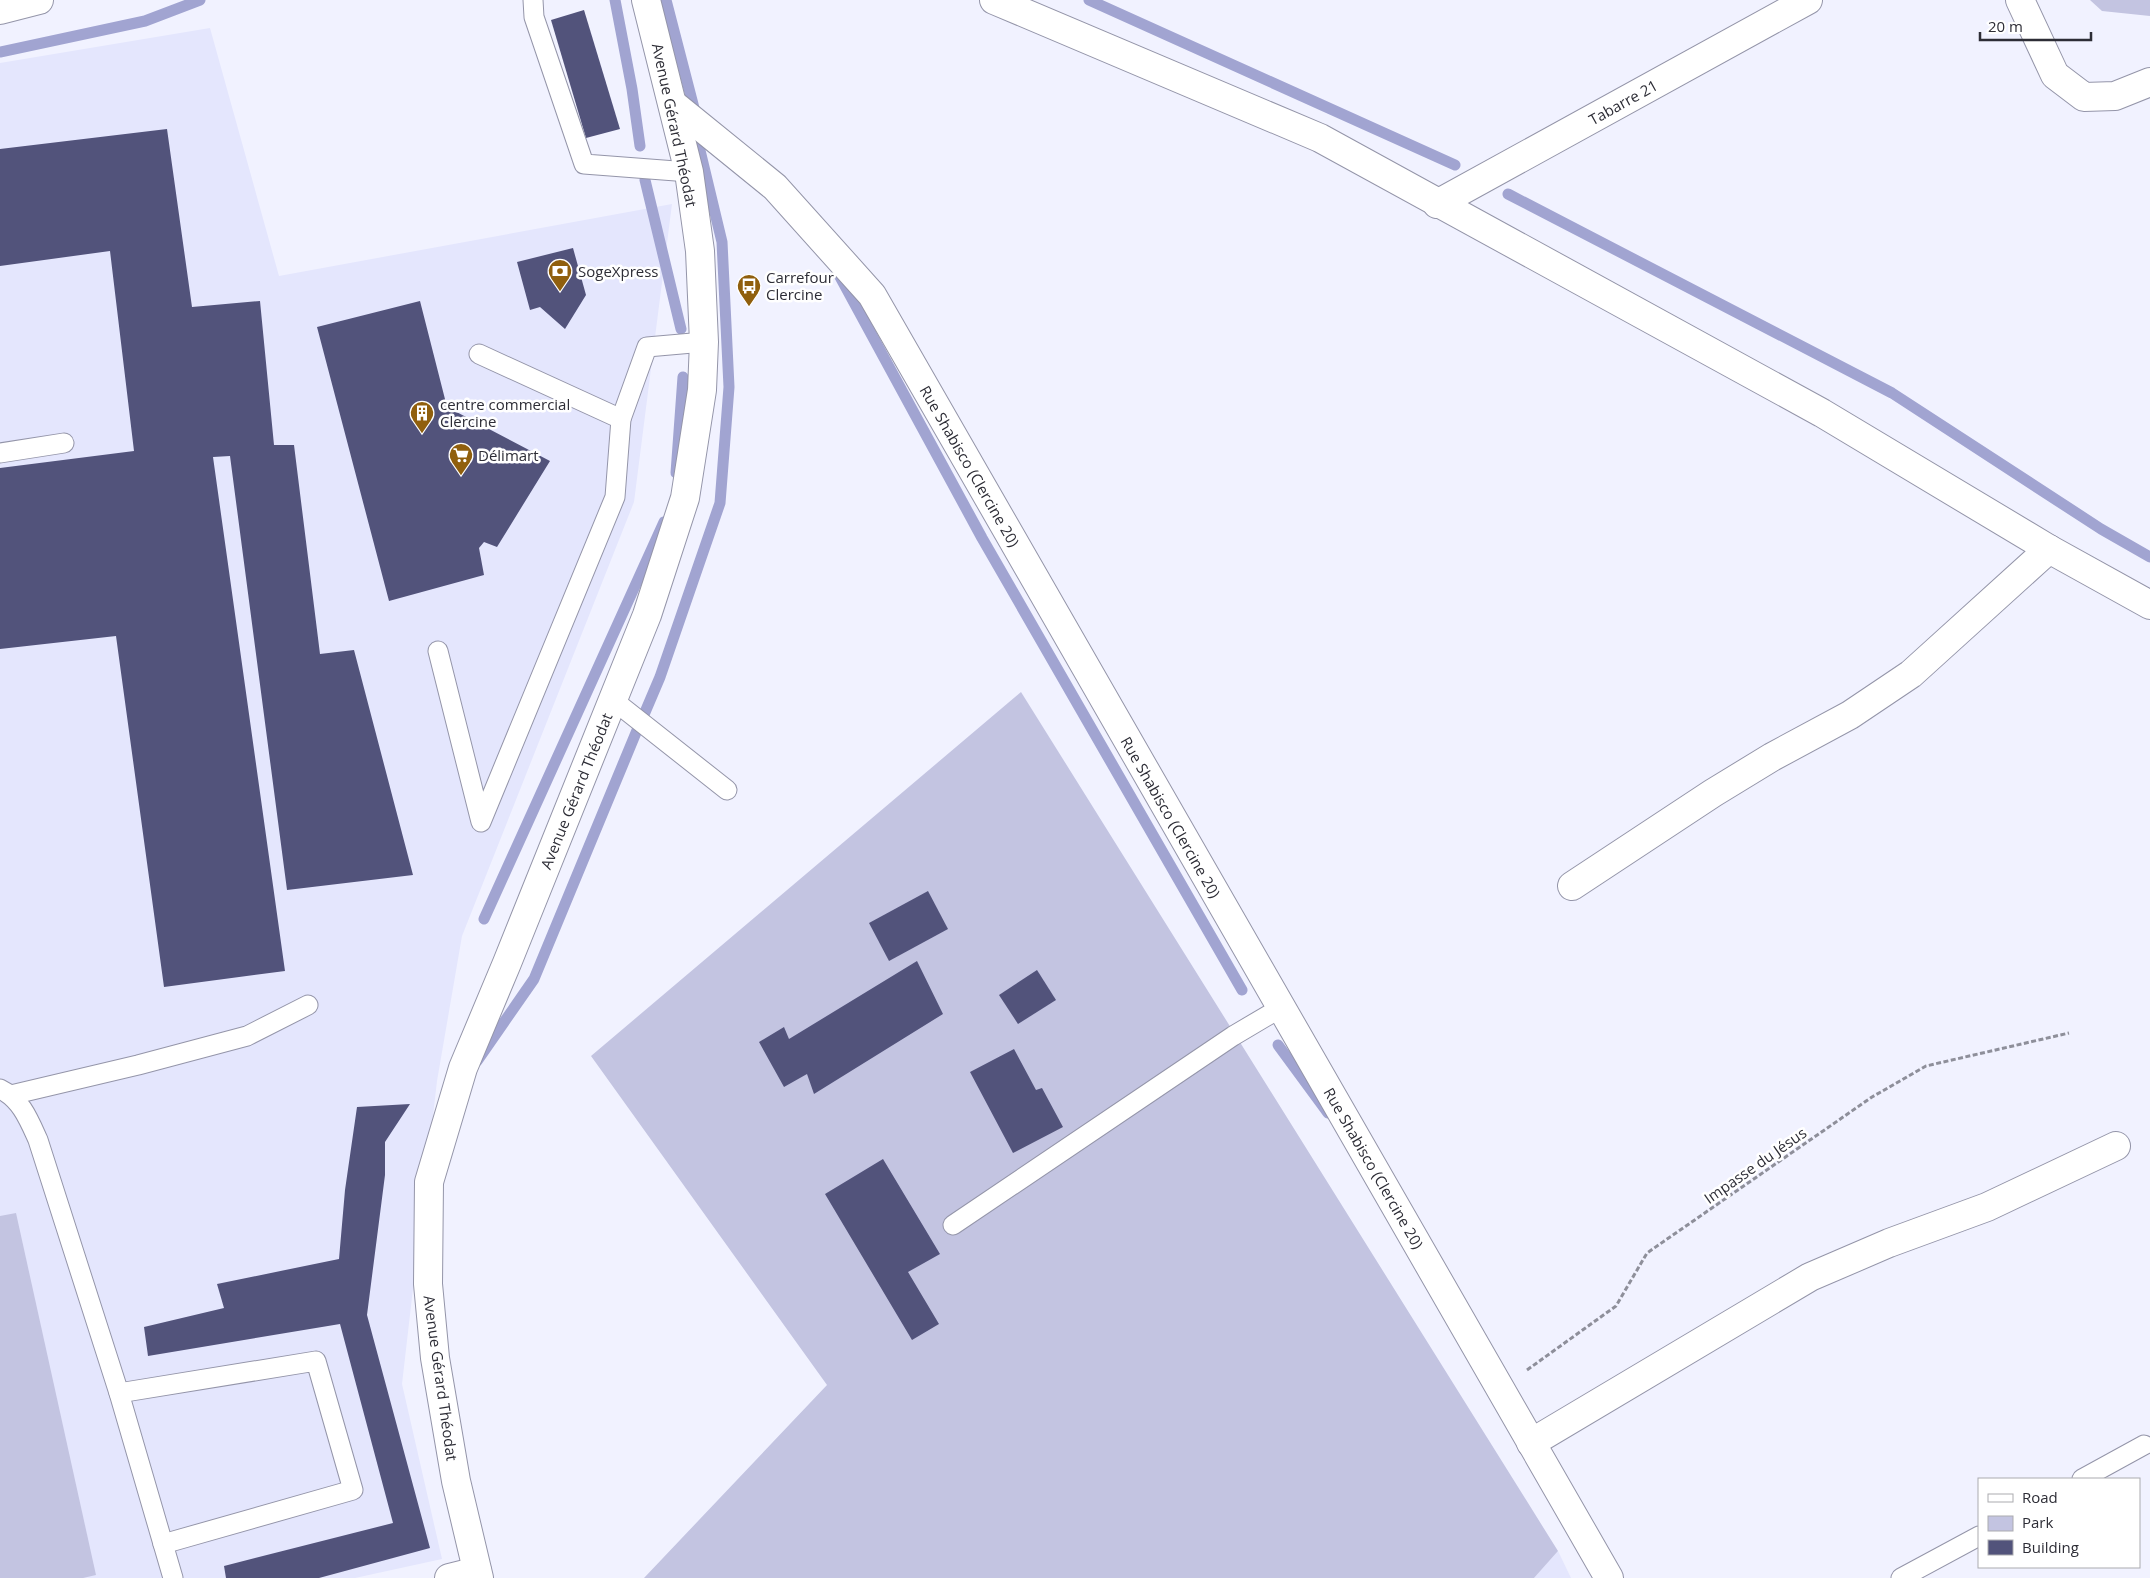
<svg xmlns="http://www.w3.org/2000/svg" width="2150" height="1578" font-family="'Open Sans',sans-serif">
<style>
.built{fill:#e4e6fd}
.green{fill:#c3c4e1}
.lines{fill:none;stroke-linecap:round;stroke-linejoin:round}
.stream{stroke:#a1a4d1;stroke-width:11}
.building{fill:#52537b}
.service-casing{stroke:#9495a9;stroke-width:21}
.minor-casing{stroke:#9495a9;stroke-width:30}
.tertiary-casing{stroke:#9495a9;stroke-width:30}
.secondary-casing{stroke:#9495a9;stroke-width:30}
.path{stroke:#8e8f9a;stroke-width:3;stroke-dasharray:5 2.5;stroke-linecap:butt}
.service{stroke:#fff;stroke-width:19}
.minor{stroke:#fff;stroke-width:28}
.tertiary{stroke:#fff;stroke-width:28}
.secondary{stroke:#fff;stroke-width:28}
.labels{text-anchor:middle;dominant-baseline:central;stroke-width:5;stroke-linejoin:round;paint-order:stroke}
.street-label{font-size:15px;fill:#2d2d36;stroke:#fff}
.poi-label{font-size:15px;fill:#2d2d36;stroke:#fff;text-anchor:start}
</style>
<rect width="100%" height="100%" fill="#f1f2ff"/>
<g class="built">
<path d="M210,28L279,276L672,204L634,502L462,936L437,1081L402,1384L442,1559L355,1578H0V63Z"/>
<path d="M1558,1551L1571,1578H1534Z"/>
</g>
<g class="green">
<path d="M2090,0H2150V16L2102,11Z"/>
<path d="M1021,692L1558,1551L1534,1578H644L827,1385L591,1056Z"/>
<path d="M16,1213L96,1575L83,1578H0V1216Z"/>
</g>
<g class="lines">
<g class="stream">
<path d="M615,0L632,89L640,146"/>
<path d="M666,0L695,112L699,115"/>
<path d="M1089,0L1455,165"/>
<path d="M0,52L145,21L200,0"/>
<path d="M645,180L681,329"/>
<path d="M1508,194L1892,393L2101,529L2150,557"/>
<path d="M838,273L982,538L1242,990"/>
<path d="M676,473L683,377"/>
<path d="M643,717L660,677L720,503L729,387L722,242L698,142"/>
<path d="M484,919L664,522"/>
<path d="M1278,1045L1328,1113"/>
<path d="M477,1061L534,979L640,723"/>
</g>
</g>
<g class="building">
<path d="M584,10L620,129L586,138L551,20Z"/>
<path d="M167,129L192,307L260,301L274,445H294L320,654L354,650L413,875L287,890L230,456L213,457L285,971L164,987L116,636L0,649V468L134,451L110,251L0,266V149Z"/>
<path d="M573,248L586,295L565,329L540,307L530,310L517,262Z"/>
<path d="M420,301L447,407L550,461L497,547L484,542L479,548L484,575L389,601L317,327Z"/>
<path d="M928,891L948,929L889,961L869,923Z"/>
<path d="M917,961L943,1014L814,1094L807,1074L784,1087L759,1042L784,1027L789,1039Z"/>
<path d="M1037,970L1056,1000L1018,1024L999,995Z"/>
<path d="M1014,1049L1036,1090L1042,1088L1063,1127L1013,1153L970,1072Z"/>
<path d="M410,1104L385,1142V1175L367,1315L430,1548L319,1578H226L224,1566L393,1523L340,1324L148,1356L144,1327L224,1308L217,1284L339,1259L345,1190L357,1107Z"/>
<path d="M883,1159L940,1254L908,1272L939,1324L912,1340L825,1194Z"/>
</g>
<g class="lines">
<g class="service-casing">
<g id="service">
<path d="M533,0L534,17L584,164L689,172"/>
<path d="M479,354L621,419"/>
<path d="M0,453L64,443"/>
<path d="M438,651L481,822L615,497L621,419L647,347L704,342"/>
<path d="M613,700L727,790"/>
<path d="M0,1089C21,1099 29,1120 38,1140L119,1393L173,1578"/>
<path d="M11,1095L138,1065L247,1036L308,1005"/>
<path d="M953,1225L1233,1036L1282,1007"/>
<path d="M119,1393L316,1361L353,1490L163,1544"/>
<path d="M2082,1479L2144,1445"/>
<path d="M1901,1578L1979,1536"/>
</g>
</g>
<g class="minor-casing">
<g id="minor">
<path d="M2020,0L2055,75L2084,97L2115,96L2150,82"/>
<path d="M674,105L775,187L872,295L1609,1578"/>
<path d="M1437,204L1808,0"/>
<path d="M1572,886L1713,793L1772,757L1850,715L1911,674L2049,549"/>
<path d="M1531,1443L1810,1277L1889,1243L1987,1207L2116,1146"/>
<path d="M449,1578L477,1571"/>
</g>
</g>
<g class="tertiary-casing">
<path id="tertiary" d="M479,1578L456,1481L435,1358L428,1284L429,1182L463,1068L507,963L647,615L685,498L702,390L704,342L700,251L689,172L646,0"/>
</g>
<g class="secondary-casing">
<g id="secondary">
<path d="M994,0L1320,138L1822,413L2049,549L2150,605"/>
<path d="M0,10L39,0"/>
</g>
</g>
<path class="path" d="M1527,1370L1616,1306L1647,1253L1872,1097L1926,1066L2069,1033"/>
<use href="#service" class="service"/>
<use href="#minor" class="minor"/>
<use href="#tertiary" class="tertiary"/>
<use href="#secondary" class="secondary"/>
</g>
<defs>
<g id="bank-pin" transform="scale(1.25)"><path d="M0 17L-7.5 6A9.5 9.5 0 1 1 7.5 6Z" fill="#905f0d" stroke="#fff"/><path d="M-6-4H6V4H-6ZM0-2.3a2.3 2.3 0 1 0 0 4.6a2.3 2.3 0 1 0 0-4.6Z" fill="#fff"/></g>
<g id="bus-pin" transform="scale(1.25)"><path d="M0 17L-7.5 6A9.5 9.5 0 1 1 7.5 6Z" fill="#905f0d" stroke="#fff"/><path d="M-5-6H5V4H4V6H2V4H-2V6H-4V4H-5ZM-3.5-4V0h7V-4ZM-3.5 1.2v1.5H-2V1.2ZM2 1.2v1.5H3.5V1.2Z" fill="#fff"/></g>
<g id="building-pin" transform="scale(1.25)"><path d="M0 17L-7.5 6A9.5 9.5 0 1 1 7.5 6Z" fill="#905f0d" stroke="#fff"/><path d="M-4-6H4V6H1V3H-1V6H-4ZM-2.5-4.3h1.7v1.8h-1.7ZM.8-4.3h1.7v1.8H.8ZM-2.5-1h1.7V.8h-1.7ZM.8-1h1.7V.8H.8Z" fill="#fff"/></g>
<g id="supermarket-pin" transform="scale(1.25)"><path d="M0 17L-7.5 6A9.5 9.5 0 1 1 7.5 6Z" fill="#905f0d" stroke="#fff"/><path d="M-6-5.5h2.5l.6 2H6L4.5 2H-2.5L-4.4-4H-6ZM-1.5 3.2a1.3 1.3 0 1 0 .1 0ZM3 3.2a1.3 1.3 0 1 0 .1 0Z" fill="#fff"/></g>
</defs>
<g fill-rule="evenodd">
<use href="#bank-pin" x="560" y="271"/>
<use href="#bus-pin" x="749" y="286"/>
<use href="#building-pin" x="422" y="413"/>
<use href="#supermarket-pin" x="461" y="455"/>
</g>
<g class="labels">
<g class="street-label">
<text transform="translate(1623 102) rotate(-29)">Tabarre 21</text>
<text transform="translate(675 125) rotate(78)">Avenue Gérard Théodat</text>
<text transform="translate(970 466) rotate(60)">Rue Shabisco (Clercine 20)</text>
<text transform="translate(576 791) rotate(-68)">Avenue Gérard Théodat</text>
<text transform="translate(1171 817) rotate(60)">Rue Shabisco (Clercine 20)</text>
<text transform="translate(1755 1165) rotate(-35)">Impasse du Jésus</text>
<text transform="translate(1374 1168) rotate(60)">Rue Shabisco (Clercine 20)</text>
<text transform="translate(441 1378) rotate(82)">Avenue Gérard Théodat</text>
</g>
<g class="poi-label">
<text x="578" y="271">SogeXpress</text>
<text x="766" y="277">Carrefour<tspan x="766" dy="17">Clercine</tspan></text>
<text x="440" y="404">centre commercial<tspan x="440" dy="17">Clercine</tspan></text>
<text x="478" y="455">Délimart</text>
</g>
</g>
<rect x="1978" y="1478" width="162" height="90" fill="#ffffff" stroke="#ababaf"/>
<rect x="1988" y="1494" width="25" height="8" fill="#ffffff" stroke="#ababaf"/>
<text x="2022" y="1503" font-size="15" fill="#2d2d36">Road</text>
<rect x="1988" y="1516" width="25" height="15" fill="#c3c4e1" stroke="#ababaf"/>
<text x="2022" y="1528" font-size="15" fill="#2d2d36">Park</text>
<rect x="1988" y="1540" width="25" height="15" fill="#52537b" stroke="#ababaf"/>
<text x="2022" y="1553" font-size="15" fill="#2d2d36">Building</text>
<path d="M1980 32v8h111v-8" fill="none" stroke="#2d2d36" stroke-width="2.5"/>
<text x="1988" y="32" font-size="15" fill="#2d2d36" stroke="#ffffff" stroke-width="4" paint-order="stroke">20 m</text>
</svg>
